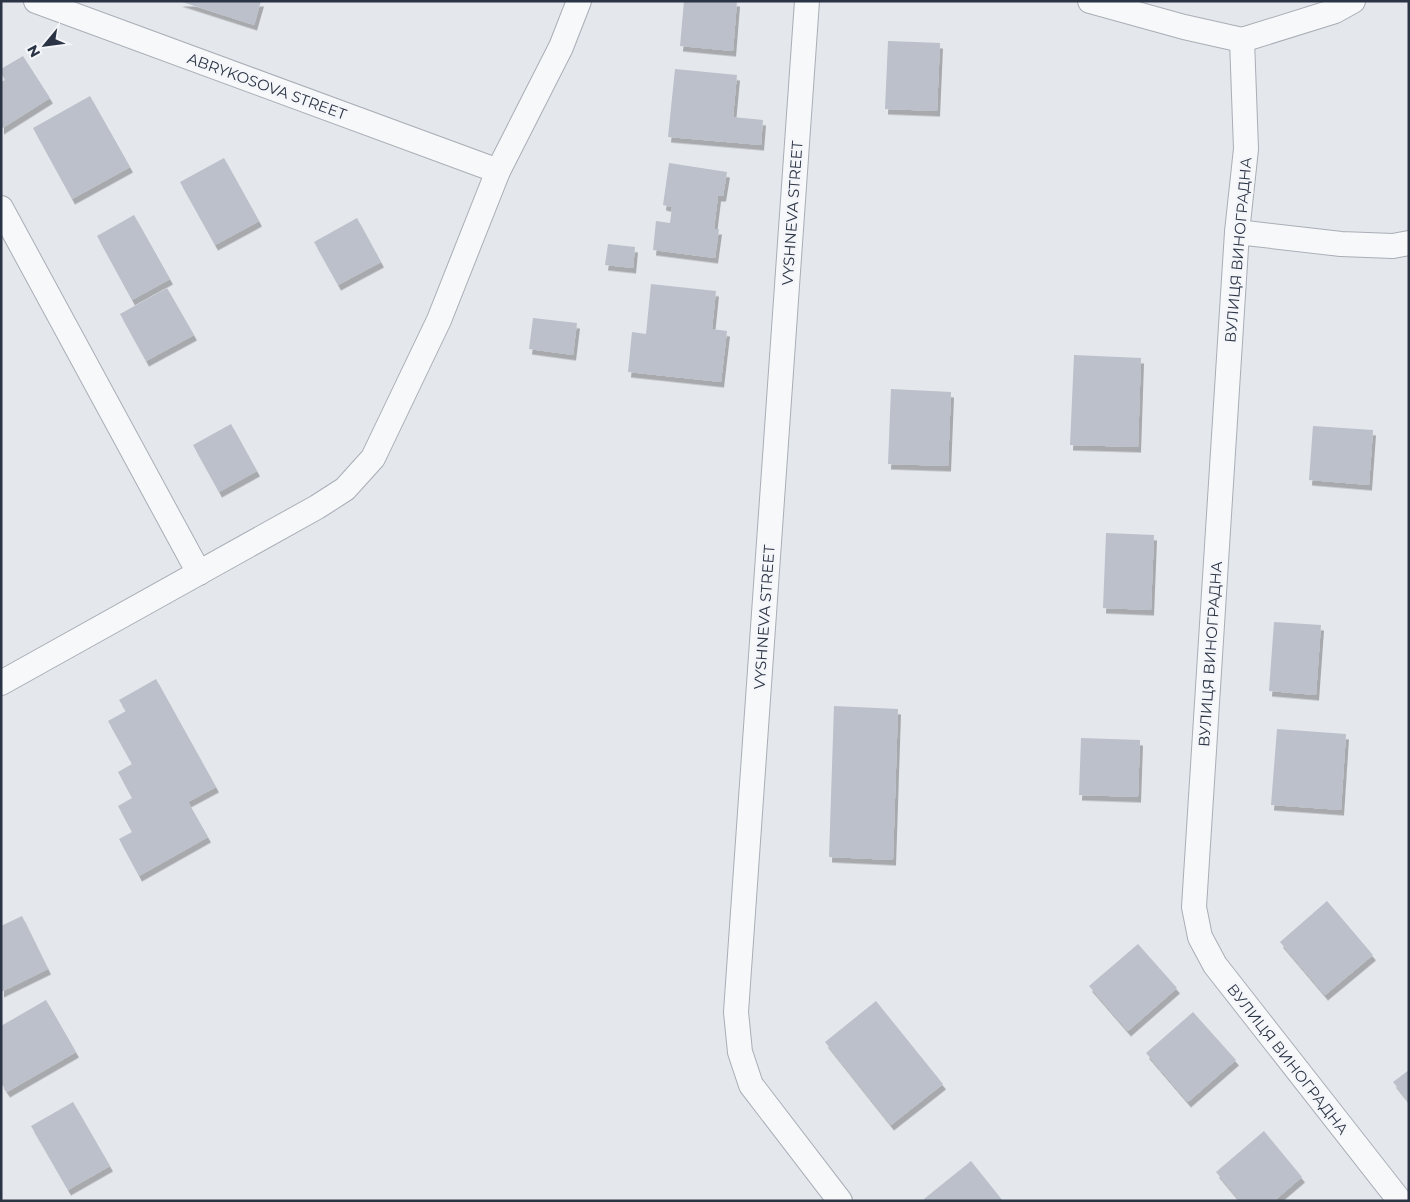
<svg xmlns="http://www.w3.org/2000/svg" width="1410" height="1202" font-family="Montserrat,sans-serif">
<style>
.building{fill:#bbc0ca;filter:url(#shadow)}
.lines{fill:none;stroke-linecap:round;stroke-linejoin:round}
.minor-casing{stroke:#a9aeb7;stroke-width:26}
.minor{stroke:#f7f8fa;stroke-width:24}
.labels{text-anchor:middle;dominant-baseline:central;stroke-width:5;stroke-linejoin:round;paint-order:stroke}
.street-label{font-size:15px;fill:#2b3445;stroke:#f4f6f9}
</style>
<defs>
<filter id="shadow"><feDropShadow dx="3" dy="5.5" stdDeviation="0" flood-color="#0004"/></filter>
</defs>
<rect width="100%" height="100%" fill="#e4e7ec"/>
<g class="building">
<path d="M179,1H261L254,25Z"/>
<path d="M684,1H737L733,51L680,46Z"/>
<path d="M888,41L940,43L937,111L885,109Z"/>
<path d="M23,56L50,98L1,129V82L5,80L1,73V69Z"/>
<path d="M675,69L737,75L733,117L763,120L761,145L668,137Z"/>
<path d="M90,96L130,167L72,199L33,128Z"/>
<path d="M224,158L259,221L215,245L180,182Z"/>
<path d="M669,163L727,172L723,196H718L714,229H719L715,258L653,250L656,221L670,223L672,207L663,205Z"/>
<path d="M134,215L170,279L132,300L97,236Z"/>
<path d="M357,218L381,262L338,285L314,242Z"/>
<path d="M608,244L635,247L633,268L605,265Z"/>
<path d="M651,284L716,291L712,329L727,331L721,382L628,372L632,332L646,334Z"/>
<path d="M167,288L194,335L146,361L120,314Z"/>
<path d="M533,318L577,323L573,355L529,349Z"/>
<path d="M1074,355L1141,358L1138,447L1070,445Z"/>
<path d="M891,389L951,392L948,466L888,464Z"/>
<path d="M231,424L257,471L219,492L193,445Z"/>
<path d="M1313,426L1373,430L1369,485L1309,480Z"/>
<path d="M1106,533L1154,535L1151,610L1103,608Z"/>
<path d="M1274,622L1321,625L1316,695L1269,691Z"/>
<path d="M156,679L216,787L188,802L208,837L139,876L119,839L132,832L118,806L132,798L118,772L132,764L108,721L126,711L119,700Z"/>
<path d="M834,706L898,709L893,860L829,857Z"/>
<path d="M1277,729L1346,734L1341,810L1271,805Z"/>
<path d="M1081,738L1140,740L1138,797L1079,795Z"/>
<path d="M1327,901L1373,955L1325,995L1280,942Z"/>
<path d="M22,916L48,969L1,992V926Z"/>
<path d="M1138,944L1177,988L1128,1031L1089,986Z"/>
<path d="M46,1000L76,1052L7,1092L1,1083V1026Z"/>
<path d="M876,1001L943,1084L891,1125L825,1042Z"/>
<path d="M1193,1012L1236,1060L1188,1102L1146,1053Z"/>
<path d="M1409,1070V1102L1393,1082Z"/>
<path d="M73,1102L110,1166L68,1190L31,1126Z"/>
<path d="M1264,1131L1302,1177L1274,1201H1240L1216,1172Z"/>
<path d="M971,1161L1003,1201H925L924,1199Z"/>
</g>
<g class="lines">
<g class="minor-casing">
<g id="minor">
<path d="M36,1L498,171"/>
<path d="M807,1L736,1012L740,1052L751,1085L840,1201"/>
<path d="M1090,1L1184,27L1242,40"/>
<path d="M1242,40L1246,149L1237,232L1194,907L1200,937L1215,965L1400,1201"/>
<path d="M1242,40L1335,11L1353,1"/>
<path d="M1,208L199,573"/>
<path d="M1237,232L1341,244L1393,246L1409,243"/>
<path d="M1,683L317,507L345,489L373,458L439,320L498,171L561,47L579,1"/>
</g>
</g>
<use href="#minor" class="minor"/>
</g>
<g class="labels">
<g class="street-label">
<text transform="translate(267 86) rotate(20)">ABRYKOSOVA STREET</text>
<text transform="translate(792 213) rotate(-86)">VYSHNEVA STREET</text>
<text transform="translate(1238 250) rotate(-85)">ВУЛИЦЯ ВИНОГРАДНА</text>
<text transform="translate(764 617) rotate(-86)">VYSHNEVA STREET</text>
<text transform="translate(1210 654) rotate(-86)">ВУЛИЦЯ ВИНОГРАДНА</text>
<text transform="translate(1288 1059) rotate(52)">ВУЛИЦЯ ВИНОГРАДНА</text>
</g>
</g>
<rect width="1410" height="1202" fill="none" stroke="#2b3445" stroke-width="5"/>
<g transform="translate(45 45) rotate(241)" stroke="#f4f6f9" stroke-width="4" paint-order="stroke">
<path d="M0-4L9 19L0 12L-9 19Z" fill="#2b3445"/>
<text y="-8" font-size="14" font-weight="bold" text-anchor="middle" fill="#2b3445">N</text>
</g>
</svg>
